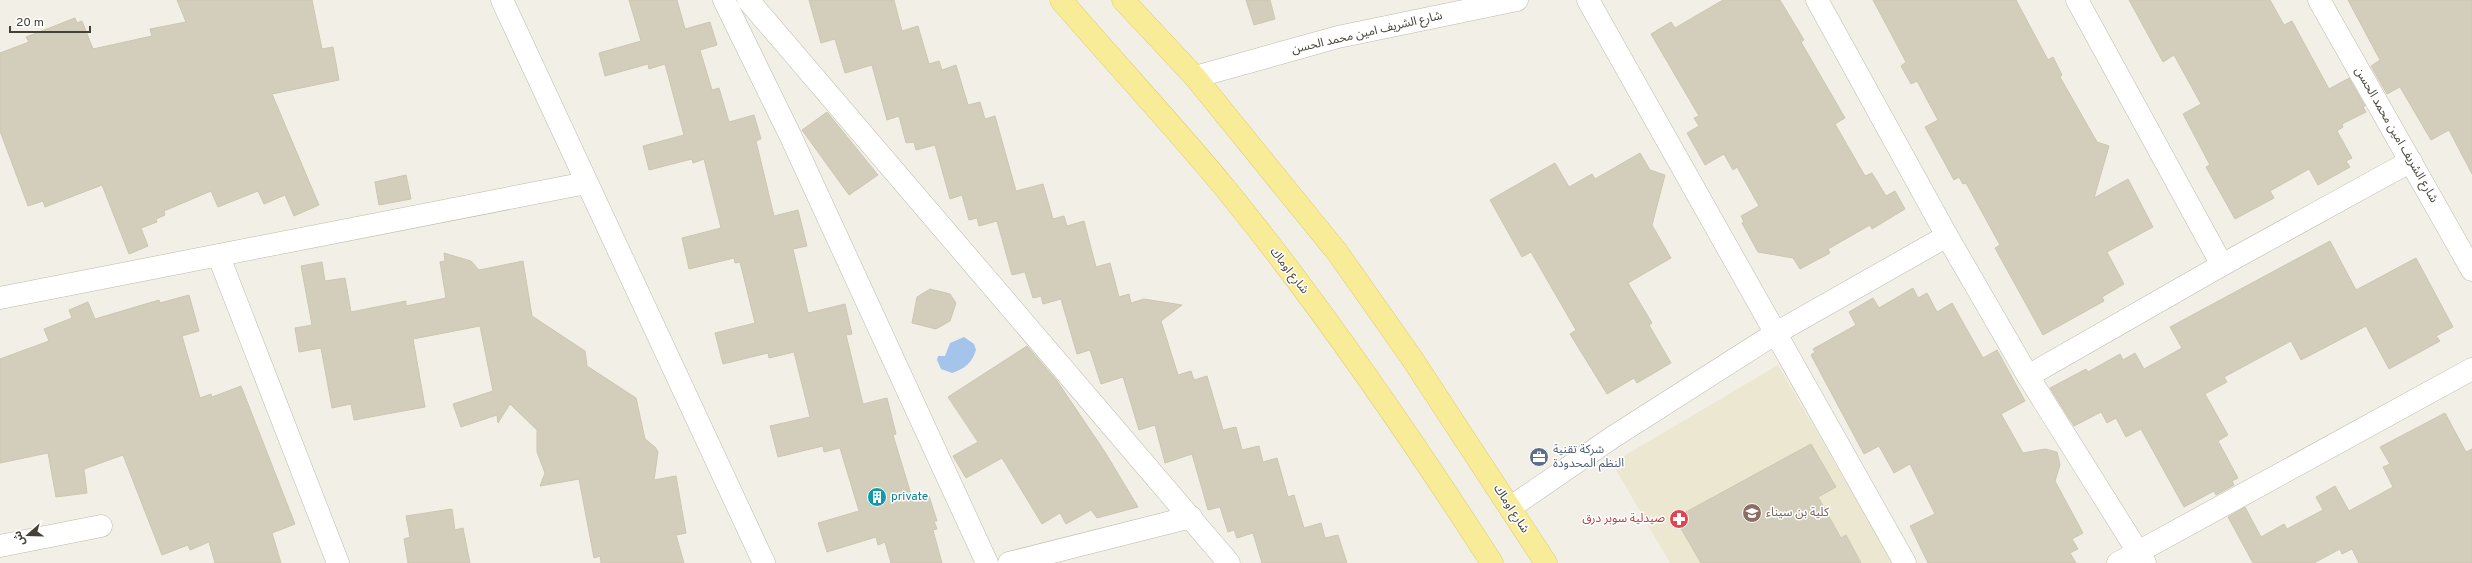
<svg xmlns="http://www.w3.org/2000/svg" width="2472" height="563" font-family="Overpass,'Noto Sans Arabic',sans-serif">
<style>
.education{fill:#ebe7d1}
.water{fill:#a5c4ec}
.building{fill:#d3cebc;stroke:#cdc6b0}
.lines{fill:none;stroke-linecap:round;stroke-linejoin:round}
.minor-casing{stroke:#bdb9a9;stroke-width:23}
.primary-casing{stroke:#ddcc69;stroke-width:23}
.minor{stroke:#fff;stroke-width:22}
.primary{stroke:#f9ec98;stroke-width:22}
.labels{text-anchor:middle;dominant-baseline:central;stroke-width:3;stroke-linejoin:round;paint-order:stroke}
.street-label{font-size:12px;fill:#444136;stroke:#fff}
.service-label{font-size:12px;fill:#4e5e75;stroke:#fff;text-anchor:start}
.culture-label{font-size:12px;fill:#0d838f;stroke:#fff;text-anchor:start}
.education-label{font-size:12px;fill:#785e54;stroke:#fff;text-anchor:start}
.health-label{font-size:12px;fill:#be3a42;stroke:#fff;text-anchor:end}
</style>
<rect width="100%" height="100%" fill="#f2f0e6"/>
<path class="education" d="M1778,365L1893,563H1670L1612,463Z"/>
<path class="water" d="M964,337L974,344L976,350C972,363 964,369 952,373L941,369L937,360L938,356H945L950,343Z"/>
<g class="building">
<path d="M177,0H312L322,49L333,47L339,80L272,94L319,205L294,216L285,195L264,204L258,191L218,207L211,191L164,211L165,215L156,219L157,222L141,228L148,246L129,254L102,185L45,207L43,201L28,206L0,131V53L29,42L26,37L75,18L77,23L82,21L93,49L152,36L150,29L186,22Z"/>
<path d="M629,0H677L685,29L710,22L717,45L700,50L712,90L719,88L729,122L754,115L761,139L756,141L774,216L798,210L807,246L793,249L808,313L845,304L852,334L846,335L863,404L887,398L896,434L893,435L913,501L929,496L937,521H934L937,529L933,530L942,563H891L885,542L878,545L876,537L827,552L818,523L859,511L840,448L824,452L823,446L778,457L770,426L810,417L794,352L769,358L768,353L723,364L715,333L755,323L740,262L735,263L734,258L689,269L682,238L721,228L704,159L693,163L692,159L649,170L643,146L684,135L665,64L649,69L648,64L605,76L599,53L641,41Z"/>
<path d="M809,0H894L902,31L918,26L929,64L939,61L942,70L956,65L968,105L980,102L985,119L995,116L1016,191L1043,184L1053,219L1064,216L1067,226L1084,221L1096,267L1110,263L1119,297L1129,294L1131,303L1144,299L1182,305L1161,321L1178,375L1191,371L1194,380L1207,376L1223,430L1236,427L1242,450L1259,446L1263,462L1277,458L1288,497L1294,495L1304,528L1321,523L1325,538L1338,535L1347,563H1262L1253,533L1237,538L1234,530L1228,532L1220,507L1208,510L1192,454L1165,463L1155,425L1139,430L1123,377L1101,384L1090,350L1077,354L1061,299L1043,304L1041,296L1033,298L1025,272L1012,275L997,221L979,226L977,218L969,220L962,195L950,199L935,145L916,150L914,142L906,143L899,116L887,120L872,65L845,73L835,39L821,43Z"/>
<path d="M1246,0H1270L1275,19L1254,25Z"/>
<path d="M1723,0H1780L1804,40L1801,42L1845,118L1835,124L1865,176L1872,173L1886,196L1895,191L1905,209L1872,229L1870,225L1828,249L1830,253L1800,269L1793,258L1758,252L1742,223L1744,222L1741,216L1759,206L1737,167L1733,170L1724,154L1705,165L1687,133L1699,126L1694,118L1699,116L1651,34L1671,22L1675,28Z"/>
<path d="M1873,0H2016L2048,60L2053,57L2062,75L2060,77L2097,142L2109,146L2094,198L2128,179L2153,227L2107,252L2124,284L2102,297L2104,301L2043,335L1995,248L2000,245L1966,183L1963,184L1959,177L1954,180L1925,127L1938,120L1917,81L1911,84L1901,66L1906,62Z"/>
<path d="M2129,0H2270L2284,25L2292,21L2329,89L2349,78L2365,106L2363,107L2366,112L2342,124L2343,127L2337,131L2352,158L2346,161L2350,167L2318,185L2309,169L2270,191L2274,198L2235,219L2206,167L2210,165L2183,114L2201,104L2174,55L2163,62Z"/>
<path d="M2348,0H2472V174L2449,130L2431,140L2400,87L2387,94L2371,66L2380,60Z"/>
<path d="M827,112L878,175L849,195L802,130Z"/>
<path d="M1640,153L1650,170L1665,175L1652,225L1671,258L1628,283L1652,323L1649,325L1671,363L1637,383L1634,378L1607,394L1570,334L1576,330L1531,252L1522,257L1490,200L1555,163L1569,187L1592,174L1595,179Z"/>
<path d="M406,175L411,199L379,205L375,182Z"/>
<path d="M2330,241L2356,290L2416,258L2453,327L2436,336L2440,341L2389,369L2366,326L2301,360L2291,341L2224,377L2227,382L2205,394L2228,435L2218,441L2238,478L2232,481L2234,485L2216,495L2214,491L2184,507L2141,429L2126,437L2116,418L2107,423L2101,412L2074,426L2050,388L2086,369L2088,372L2120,354L2123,360L2135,353L2144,369L2182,348L2170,327Z"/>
<path d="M444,253L471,261L479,270L523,261L532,316L585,351L587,366L636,398L645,439L655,447L658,452L654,480L676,476L686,533L676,535L684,563H601L600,556L594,558L579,479L540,486L545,473L537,452V430L510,404L498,423L497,415L461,427L453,404L493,391L480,326L413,339L425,407L354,420L351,404L332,408L321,348L299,352L295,328L312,325L301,266L322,262L325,281L345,278L351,312L406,301V306L446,298L440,262L445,261Z"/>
<path d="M1913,288L1918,298L1927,293L1937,312L1952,303L1983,358L1997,350L2025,401L2001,414L2023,453L2045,449L2057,452L2060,465L2055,481L2083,533L2072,539L2078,549L2070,553L2076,563H1928L1910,526L1935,514L1910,464L1894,473L1879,446L1864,454L1811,355L1815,352L1813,349L1856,325L1849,312L1873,298L1879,308Z"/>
<path d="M930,289L950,294L956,303L950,321L936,329L912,323L917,297Z"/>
<path d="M189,295L199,331L182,336L200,398L211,394L212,397L241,386L295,524L272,533L281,563H215L209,542L190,550L188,545L162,555L123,455L84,469L87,493L56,497L48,453L0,463V359L49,341L44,329L72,318L69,310L88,302L95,319L159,300L160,303Z"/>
<path d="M1027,346L1057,381L1105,452L1138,507L1097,518L1091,510L1066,524L1060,513L1042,524L1002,458L966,478L953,456L978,442L948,397Z"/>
<path d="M2445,413L2466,452L2472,449V563H2359L2352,549L2342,554L2340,549L2314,563H2253L2228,517L2245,507L2261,537L2284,524L2287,529L2323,510L2316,497L2335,486L2349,511L2393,487L2383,467L2390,464L2380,447Z"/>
<path d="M1811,444L1836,487L1818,497L1841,538L1846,535L1861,563H1701L1675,518Z"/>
<path d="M452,509L455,530L463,528L470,563H408L404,539L410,537L406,516Z"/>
</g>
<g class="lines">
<g class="minor-casing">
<g id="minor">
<path d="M502,0L764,563"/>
<path d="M724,0L791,137L987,563"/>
<path d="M748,0L1229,563"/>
<path d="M1588,0L1905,563"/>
<path d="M1817,0L1947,236L2028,376L2145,563"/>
<path d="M2077,0L2222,265"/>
<path d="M2319,0L2472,270"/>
<path d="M1195,77L1338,37L1517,0"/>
<path d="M219,257L338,563"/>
<path d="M0,298L586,183"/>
<path d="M2028,376L2222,265L2411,161"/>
<path d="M1511,507L1613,437L1776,333L1947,236"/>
<path d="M0,546L101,526"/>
<path d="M1009,563L1191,517"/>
<path d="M2118,563L2472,369"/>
</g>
</g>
<g class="primary-casing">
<g id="primary">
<path d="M1061,0C1115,63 1172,124 1225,188C1322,307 1409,434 1492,563"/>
<path d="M1123,0L1195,77L1337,252L1411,357L1546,563"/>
</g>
</g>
<use href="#minor" class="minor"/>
<use href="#primary" class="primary"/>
</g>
<defs>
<g id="office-disc" transform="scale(1)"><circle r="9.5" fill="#5c6f8a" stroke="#fff"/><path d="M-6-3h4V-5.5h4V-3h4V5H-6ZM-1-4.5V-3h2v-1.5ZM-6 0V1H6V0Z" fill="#fff"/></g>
<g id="building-disc" transform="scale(1)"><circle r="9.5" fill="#0f9aa8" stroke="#fff"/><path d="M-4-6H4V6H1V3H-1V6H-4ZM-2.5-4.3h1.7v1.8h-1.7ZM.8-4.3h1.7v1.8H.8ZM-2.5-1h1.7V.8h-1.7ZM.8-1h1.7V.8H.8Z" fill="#fff"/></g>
<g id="university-disc" transform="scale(1)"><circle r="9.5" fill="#8d6e63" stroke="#fff"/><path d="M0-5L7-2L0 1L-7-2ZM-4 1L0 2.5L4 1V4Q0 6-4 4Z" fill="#fff"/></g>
<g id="pharmacy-disc" transform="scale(1)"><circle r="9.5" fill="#e0444e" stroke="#fff"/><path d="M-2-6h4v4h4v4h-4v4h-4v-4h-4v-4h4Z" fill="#fff"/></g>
</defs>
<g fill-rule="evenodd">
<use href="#office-disc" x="1539" y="457"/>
<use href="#building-disc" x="877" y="497"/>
<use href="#university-disc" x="1752" y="513"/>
<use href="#pharmacy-disc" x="1679" y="519"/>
</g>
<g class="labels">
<g class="street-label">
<text transform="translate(1367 33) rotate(-13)">شارع الشريف امين محمد الحسن</text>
<text transform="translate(2396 135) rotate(60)">شارع الشريف امين محمد الحسن</text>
<text transform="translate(1289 271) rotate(52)">شارع اوماك</text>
<text transform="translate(1511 509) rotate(57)">شارع اوماك</text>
</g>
<g class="service-label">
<text x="1553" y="450">شركة تقنية<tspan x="1553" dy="14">النظم المحدودة</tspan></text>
</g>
<g class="culture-label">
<text x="891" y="497">private</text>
</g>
<g class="education-label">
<text x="1766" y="513">كلية بن سيناء</text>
</g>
<g class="health-label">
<text x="1665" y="519">صيدلية سوبر درق</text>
</g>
</g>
<g transform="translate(28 535) rotate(250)" stroke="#ffffff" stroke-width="3" paint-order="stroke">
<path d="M0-3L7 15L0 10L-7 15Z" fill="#444136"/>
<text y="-6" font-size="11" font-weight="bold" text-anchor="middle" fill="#444136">ش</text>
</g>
<path d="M10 26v6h80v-6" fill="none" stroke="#444136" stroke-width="2"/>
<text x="16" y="26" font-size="12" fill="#444136" stroke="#ffffff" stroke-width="3" paint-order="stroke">20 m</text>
</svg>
